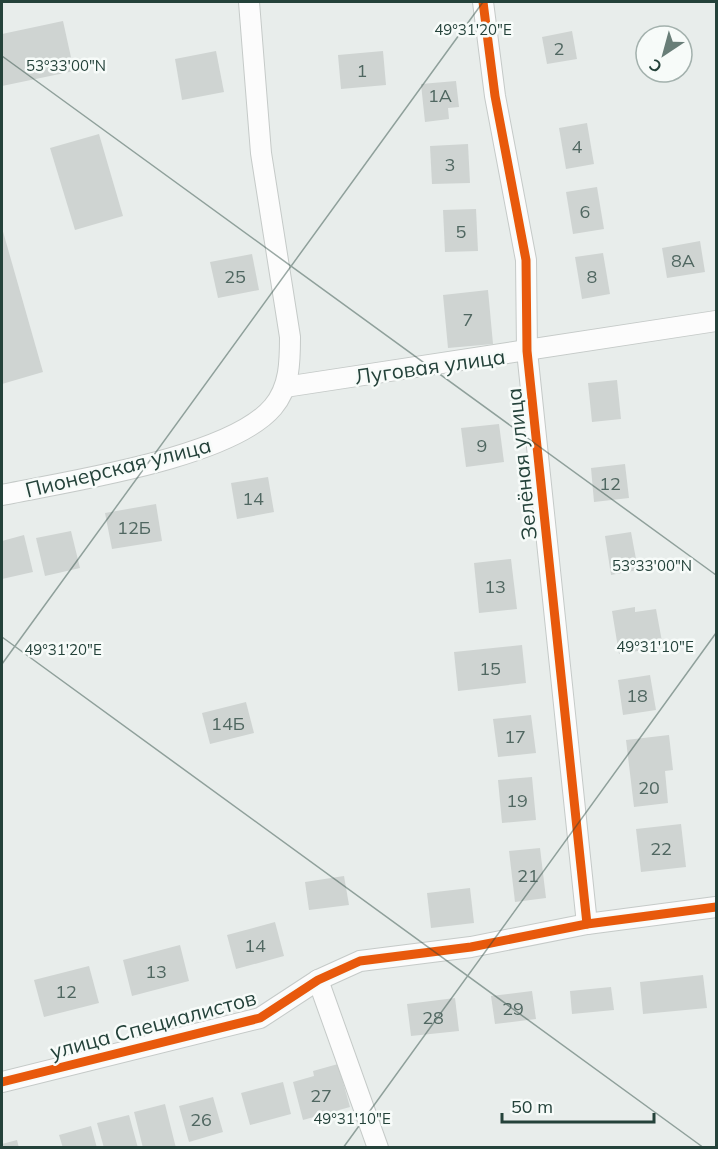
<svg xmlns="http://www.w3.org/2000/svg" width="718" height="1149" font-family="Mulish,sans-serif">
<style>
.building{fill:#cfd4d2}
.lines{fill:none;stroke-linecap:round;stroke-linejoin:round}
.street-casing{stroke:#c5cac8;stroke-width:22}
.street{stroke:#fcfcfc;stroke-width:20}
.cycleway-casing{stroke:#f7fbf9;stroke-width:13}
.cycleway{stroke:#e8590c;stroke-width:9}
.ticks{fill:none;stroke:#24423a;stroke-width:1.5;stroke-opacity:0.45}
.labels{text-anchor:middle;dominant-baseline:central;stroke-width:5;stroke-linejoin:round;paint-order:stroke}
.number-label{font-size:18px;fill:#506761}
.street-label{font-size:21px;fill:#24423a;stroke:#f7fbf9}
.ticks-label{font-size:15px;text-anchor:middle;fill:#24423a;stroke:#f7fbf9;stroke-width:5;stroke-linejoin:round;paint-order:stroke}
</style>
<rect width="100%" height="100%" fill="#e8edeb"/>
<g class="building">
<path d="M63,21L74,71L2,86V34Z"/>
<path d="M572,31L577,59L547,64L542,37Z"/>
<path d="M216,51L224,92L182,100L175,59Z"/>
<path d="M383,51L386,85L341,89L338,55Z"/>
<path d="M456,81L459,107L448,108L449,119L425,122L421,84Z"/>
<path d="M587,123L594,164L566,169L559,128Z"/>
<path d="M99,134L123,216L75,230L50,148Z"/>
<path d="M468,144L470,183L432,184L430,146Z"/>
<path d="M597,187L604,229L573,234L566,192Z"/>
<path d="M476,209L478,251L445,252L443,210Z"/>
<path d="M2,228L43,372L2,384Z"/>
<path d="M700,241L705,272L667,278L662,248Z"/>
<path d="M603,253L610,294L582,299L575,257Z"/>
<path d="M252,254L259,290L218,298L210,262Z"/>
<path d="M488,290L493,344L448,348L443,295Z"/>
<path d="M617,380L621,419L592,422L588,383Z"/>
<path d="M499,424L504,462L466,467L461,428Z"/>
<path d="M625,464L629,498L594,502L591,468Z"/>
<path d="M268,477L274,512L237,519L231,483Z"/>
<path d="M156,504L162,541L112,549L105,513Z"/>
<path d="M71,531L80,568L45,576L36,538Z"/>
<path d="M631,532L638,570L611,575L605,536Z"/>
<path d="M24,535L33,572L2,579V541Z"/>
<path d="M511,559L517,609L479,613L474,563Z"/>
<path d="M635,607V612L656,609L663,647L619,654L612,611Z"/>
<path d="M522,645L526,683L458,691L454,652Z"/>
<path d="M650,675L656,710L623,715L618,680Z"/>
<path d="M246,702L254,733L210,744L202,713Z"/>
<path d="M531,715L536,753L498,757L493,719Z"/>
<path d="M669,735L673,770L665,771L668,803L634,807L626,740Z"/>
<path d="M532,777L536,820L502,823L498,780Z"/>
<path d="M681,824L686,867L641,872L636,829Z"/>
<path d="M540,848L546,898L515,902L509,851Z"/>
<path d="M344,876L349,905L309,910L305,882Z"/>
<path d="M470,888L474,923L431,928L427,893Z"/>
<path d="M275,922L284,956L236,969L227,935Z"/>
<path d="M180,945L189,981L132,996L123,960Z"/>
<path d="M89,966L99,1003L44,1017L34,980Z"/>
<path d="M703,975L707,1008L643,1014L640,982Z"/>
<path d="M611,987L614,1010L572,1014L570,991Z"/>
<path d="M532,991L536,1019L495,1024L491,996Z"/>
<path d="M455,998L459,1031L411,1036L407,1004Z"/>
<path d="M338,1064L350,1107L303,1120L293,1082L314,1076L313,1071Z"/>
<path d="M283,1082L291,1114L250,1125L241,1093Z"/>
<path d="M213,1097L223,1132L189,1142L179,1106Z"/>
<path d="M165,1104L176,1148H143L134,1112Z"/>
<path d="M129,1115L138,1148H104L97,1123Z"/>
<path d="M91,1126L97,1148H63L59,1135Z"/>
<path d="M17,1140L19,1148H2V1144Z"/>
</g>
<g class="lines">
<g class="street-casing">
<g id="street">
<path d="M483,2L495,96L526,260L527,351L587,924"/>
<path d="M285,387L716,321"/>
<path d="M2,495C69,481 230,458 273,407C290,387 290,361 290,337L261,153L249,2"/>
<path d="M318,980L378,1148"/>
<path d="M2,1082L260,1018L318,980L360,961L471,947L587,924L716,907"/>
</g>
</g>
<use href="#street" class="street"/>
<g class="cycleway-casing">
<g id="cycleway">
<path d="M483,2L495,96L526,260L527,351L587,924"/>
<path d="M2,1082L260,1018L318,980L360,961L471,947L587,924L716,907"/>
</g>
</g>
<use href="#cycleway" class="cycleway"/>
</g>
<path class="ticks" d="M2,56L716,575M2,637L704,1148M2,664L483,2M343,1148L716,633"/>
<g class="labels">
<g class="number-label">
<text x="559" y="48">2</text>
<text x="362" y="70">1</text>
<text x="440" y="95">1А</text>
<text x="577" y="146">4</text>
<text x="450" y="164">3</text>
<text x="585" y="211">6</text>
<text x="461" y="231">5</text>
<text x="683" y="260">8А</text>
<text x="235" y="276">25</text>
<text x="592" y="276">8</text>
<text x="468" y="319">7</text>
<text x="482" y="445">9</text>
<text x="610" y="483">12</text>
<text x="253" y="498">14</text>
<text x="134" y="527">12Б</text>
<text x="495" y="586">13</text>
<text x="490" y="668">15</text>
<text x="637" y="695">18</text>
<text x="228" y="723">14Б</text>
<text x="515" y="736">17</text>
<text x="649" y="787">20</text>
<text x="517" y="800">19</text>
<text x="661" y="848">22</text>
<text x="528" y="875">21</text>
<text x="255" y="945">14</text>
<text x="156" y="971">13</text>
<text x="66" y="991">12</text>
<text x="513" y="1008">29</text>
<text x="433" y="1017">28</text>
<text x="321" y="1095">27</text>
<text x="201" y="1119">26</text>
</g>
<g class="street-label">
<text transform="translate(430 366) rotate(-8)">Луговая улица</text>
<text transform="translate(521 464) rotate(-96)">Зелёная улица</text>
<text transform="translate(118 467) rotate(-14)">Пионерская улица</text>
<text transform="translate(153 1024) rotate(-15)">улица Специалистов</text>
</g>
</g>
<g class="ticks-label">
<text x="473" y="35">49°31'20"E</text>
<text x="66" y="71">53°33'00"N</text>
<text x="652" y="571">53°33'00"N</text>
<text x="655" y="652">49°31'10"E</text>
<text x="63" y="655">49°31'20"E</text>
<text x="352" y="1124">49°31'10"E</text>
</g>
<rect width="718" height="1149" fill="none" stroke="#24423a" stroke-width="6"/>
<g transform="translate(664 54) rotate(216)"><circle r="28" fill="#f7fbf9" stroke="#a3b1ad" stroke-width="1.5"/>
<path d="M0-4.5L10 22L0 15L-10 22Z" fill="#697e78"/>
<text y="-9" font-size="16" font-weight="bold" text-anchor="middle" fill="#24423a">С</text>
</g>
<path d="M502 1113v9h152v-9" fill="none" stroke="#24423a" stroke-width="3"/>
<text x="511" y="1113" font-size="18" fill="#24423a" stroke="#f7fbf9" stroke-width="4.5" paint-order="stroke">50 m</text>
</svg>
